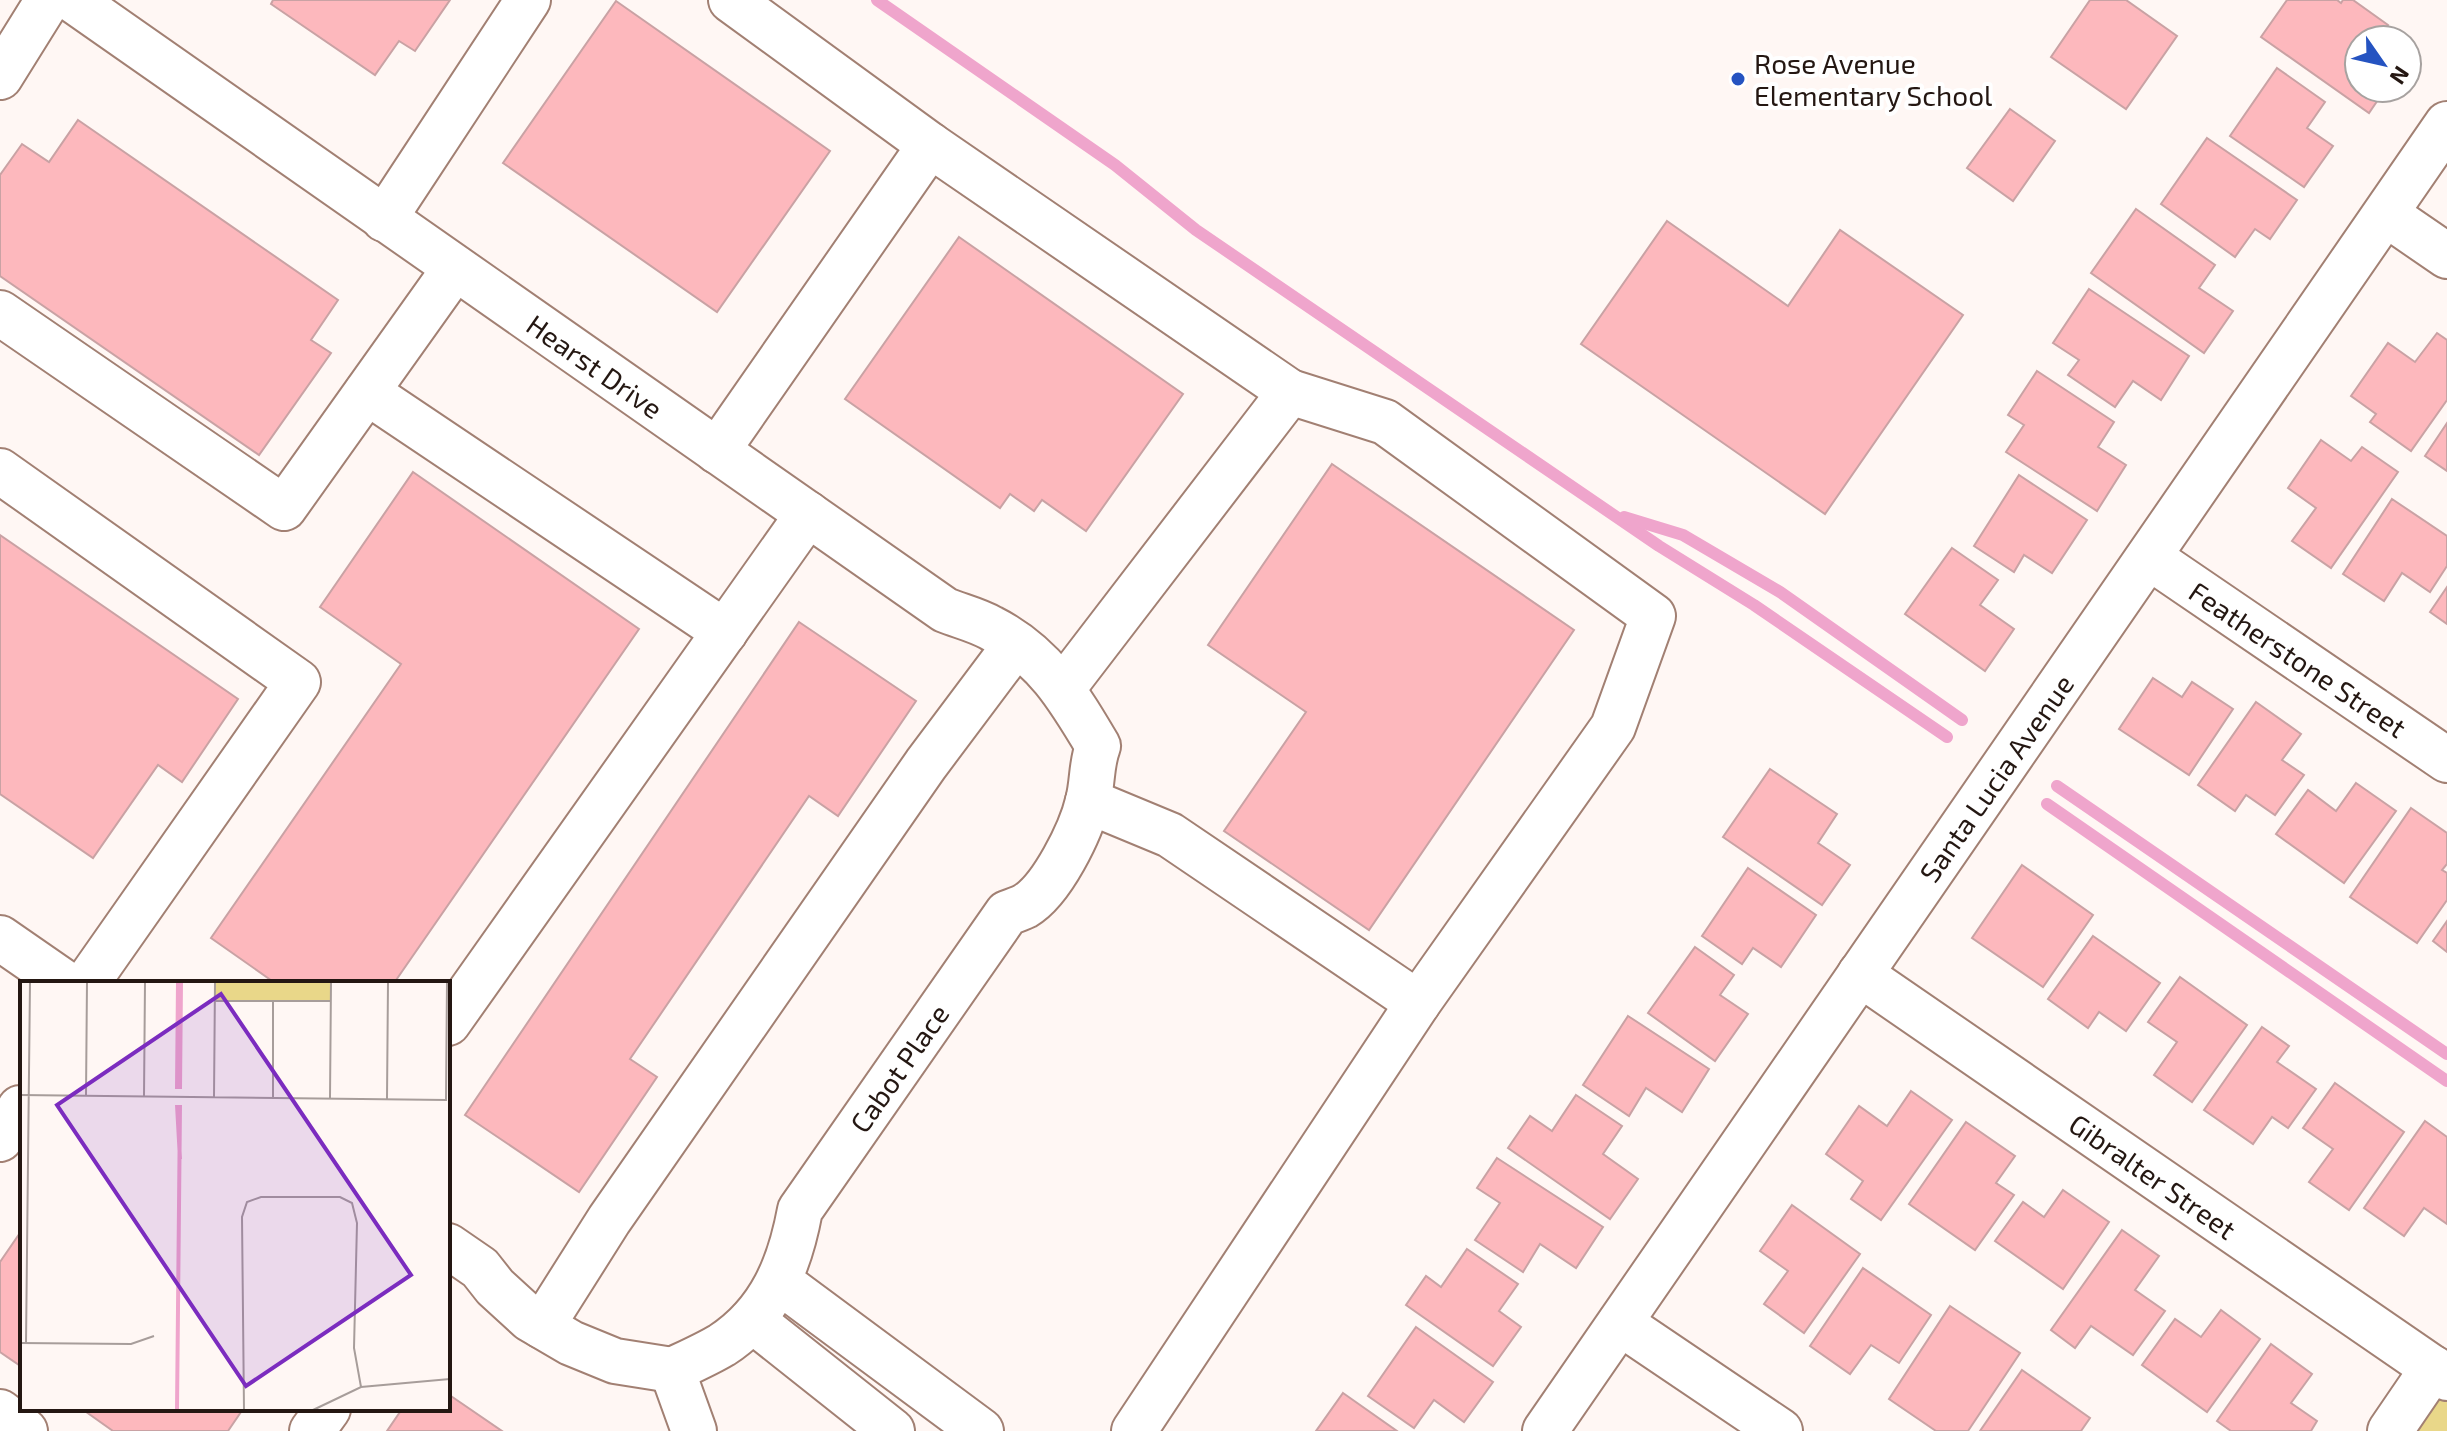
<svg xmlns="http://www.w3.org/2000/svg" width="2447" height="1431" font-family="'Exo 2',sans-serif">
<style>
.green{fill:#e9d789}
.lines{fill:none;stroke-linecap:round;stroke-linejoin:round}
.stream{stroke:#efa5cc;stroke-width:12}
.building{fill:#fdb8bd;stroke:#c9a2a4;stroke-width:2}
.minor-casing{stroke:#a28073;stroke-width:48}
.minor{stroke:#fff;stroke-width:44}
.poi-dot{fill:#2553c1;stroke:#fff;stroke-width:3}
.labels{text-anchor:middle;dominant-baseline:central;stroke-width:8;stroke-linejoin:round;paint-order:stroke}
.poi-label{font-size:28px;fill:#241712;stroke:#fff;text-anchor:start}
.street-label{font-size:28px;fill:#241712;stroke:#fff}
.inset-river{fill:none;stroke:#efa5cc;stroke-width:4}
.inset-road{fill:none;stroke:#a79d9a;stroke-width:2}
.view{fill:#7b2cbf;fill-opacity:0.15;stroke:#7b2cbf;stroke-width:4}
.inset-edge{fill:none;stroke:#241712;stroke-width:4}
</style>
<rect width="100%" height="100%" fill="#fff7f4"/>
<path class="green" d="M2447,1378V1431H2390Z"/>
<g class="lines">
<g class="stream">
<path d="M877,0L1115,165L1196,230L1659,546L1754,605L1947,737"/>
<path d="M1624,517L1683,535L1780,592L1962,720"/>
<path d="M2057,786L2447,1054"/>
<path d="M2047,804L2447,1081"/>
</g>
</g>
<g class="building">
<path d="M273,0H450L415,51L399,41L375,75L271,4Z"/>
<path d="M2090,0H2126L2177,36L2126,109L2051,57Z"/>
<path d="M2287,0H2337L2341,3L2343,0H2353L2388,25L2379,40H2359V88H2386L2369,113L2261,37Z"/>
<path d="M616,1L830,151L717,312L503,163Z"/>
<path d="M2277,68L2325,102L2307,128L2333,146L2304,187L2230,136Z"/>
<path d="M2010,109L2055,141L2013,201L1967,168Z"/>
<path d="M78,120L338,300L311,340L331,353L259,455L0,276V175L22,144L49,162Z"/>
<path d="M2207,138L2297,200L2270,239L2255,229L2235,257L2161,204Z"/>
<path d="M2136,209L2215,265L2199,288L2233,311L2204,353L2091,273Z"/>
<path d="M1667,221L1788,306L1840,230L1963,315L1825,514L1581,344Z"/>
<path d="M959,237L1183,394L1086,531L1042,500L1034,511L1010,494L1000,508L845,399Z"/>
<path d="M2089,289L2189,356L2161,400L2133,381L2115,407L2068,375L2079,360L2053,343Z"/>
<path d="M2437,333L2447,340V400L2411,451L2370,422L2376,414L2351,396L2388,343L2415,362Z"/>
<path d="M2037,371L2114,422L2098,447L2126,465L2097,511L2006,452L2024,425L2008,415Z"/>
<path d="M2447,423V471L2425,456Z"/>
<path d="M2321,440L2351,461L2362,447L2398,472L2331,568L2292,541L2316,508L2288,488Z"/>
<path d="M1332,464L1574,630L1369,930L1224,831L1306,712L1208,645Z"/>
<path d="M413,472L639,629L394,983H275L211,938L401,664L320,607Z"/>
<path d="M2019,475L2087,520L2052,573L2024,555L2014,572L1974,546Z"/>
<path d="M2392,499L2447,536V566L2430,592L2402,573L2384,601L2343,574Z"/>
<path d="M0,535L238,699L182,782L158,765L93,858L0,794Z"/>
<path d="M1952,548L1998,580L1980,605L2014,629L1985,671L1905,614Z"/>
<path d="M2447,587V624L2430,612Z"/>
<path d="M799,622L916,701L838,816L809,796L630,1059L657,1077L579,1192L465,1115Z"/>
<path d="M2153,678L2182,697L2192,682L2233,709L2189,775L2119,729Z"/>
<path d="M2256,702L2301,734L2282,760L2304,775L2275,815L2246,795L2235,811L2198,785Z"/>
<path d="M1770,769L1837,814L1818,843L1850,865L1822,905L1723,837Z"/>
<path d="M2356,783L2396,811L2344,883L2276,834L2308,790L2336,811Z"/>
<path d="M2411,808L2447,833V864L2442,870L2447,873V900L2417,943L2350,897Z"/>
<path d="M2022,865L2093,915L2043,987L1972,938Z"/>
<path d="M1748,868L1816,915L1781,967L1753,948L1742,964L1702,936Z"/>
<path d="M2447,921V952L2433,941Z"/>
<path d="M2093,936L2160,983L2126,1031L2099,1012L2088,1028L2048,999Z"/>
<path d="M1695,947L1734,975L1720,995L1748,1014L1715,1061L1648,1013Z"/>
<path d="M2180,977L2247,1025L2192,1102L2154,1075L2177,1042L2148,1022Z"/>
<path d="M1628,1016L1709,1069L1682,1112L1646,1088L1629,1116L1583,1085Z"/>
<path d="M2262,1027L2289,1046L2277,1062L2316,1089L2288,1128L2272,1117L2253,1144L2204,1110Z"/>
<path d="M2335,1083L2404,1132L2349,1210L2309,1182L2333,1149L2303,1128Z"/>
<path d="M1911,1091L1952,1120L1881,1220L1851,1199L1863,1181L1826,1154L1859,1106L1887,1126Z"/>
<path d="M1576,1095L1622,1126L1603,1154L1638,1179L1610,1219L1508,1148L1530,1116L1552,1131Z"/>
<path d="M2425,1121L2447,1137V1224L2424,1208L2404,1236L2364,1208Z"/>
<path d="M1966,1122L2015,1156L1996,1183L2014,1195L1975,1250L1909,1204Z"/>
<path d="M1497,1158L1603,1227L1576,1268L1540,1244L1523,1272L1475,1240L1500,1203L1477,1188Z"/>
<path d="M2063,1190L2109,1222L2063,1289L1995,1241L2023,1202L2044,1217Z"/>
<path d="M1792,1205L1860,1254L1804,1333L1764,1304L1788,1271L1760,1251Z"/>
<path d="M22,1230V1367L0,1352V1262Z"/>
<path d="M2122,1230L2159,1256L2135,1290L2165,1311L2133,1355L2091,1326L2075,1348L2051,1330Z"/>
<path d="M1467,1249L1518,1284L1499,1311L1521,1327L1493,1366L1406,1305L1426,1276L1441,1287Z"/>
<path d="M1863,1268L1931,1315L1899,1363L1871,1345L1850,1374L1810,1346Z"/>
<path d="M1950,1306L2020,1353L1968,1431H1936L1889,1399Z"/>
<path d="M2221,1310L2260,1339L2207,1412L2142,1365L2175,1319L2201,1337Z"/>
<path d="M1416,1327L1493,1382L1464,1422L1434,1400L1414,1428L1368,1396Z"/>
<path d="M2271,1344L2312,1374L2291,1403L2317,1421L2311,1431H2231L2217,1421Z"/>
<path d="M2022,1370L2090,1418L2081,1431H1980Z"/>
<path d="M1343,1393L1397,1431H1316Z"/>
<path d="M448,1394L502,1431H387L402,1409H448Z"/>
<path d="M82,1409H243L228,1431H113Z"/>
</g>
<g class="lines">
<g class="minor-casing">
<g id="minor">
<path d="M73,0L945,610C960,616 977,620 991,628C1044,655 1069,697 1098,746C1091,764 1093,782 1088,801C1081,831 1052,890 1025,906C1019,909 1013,911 1007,913L800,1210C790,1264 771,1313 722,1345C707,1354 689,1362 672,1370"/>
<path d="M0,77L48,0"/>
<path d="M930,145L1290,392L1063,688"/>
<path d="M2386,214L2447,256"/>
<path d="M384,219L528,0"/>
<path d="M0,313L284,508L455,268"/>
<path d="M367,392L725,632"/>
<path d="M717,451L930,145L731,0"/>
<path d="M0,471L298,682L87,983"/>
<path d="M2149,557L2447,760"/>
<path d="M1088,801L1170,835L1418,1003L1613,727L1653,616L1385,422L1290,392"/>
<path d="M0,938L65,983"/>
<path d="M1860,974L2447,1378"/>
<path d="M448,1023L808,514"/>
<path d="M0,1139L20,1108"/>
<path d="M448,1246L480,1268L495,1287L530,1319L571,1343L615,1361L672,1370"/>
<path d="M780,1282L981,1431"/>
<path d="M752,1320L892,1431"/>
<path d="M1620,1323L1780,1431"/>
<path d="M542,1326L609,1220L926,764L1016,644"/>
<path d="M672,1370L694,1431"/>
<path d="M0,1412L25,1431"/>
<path d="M312,1431L328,1409"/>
<path d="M1134,1431L1418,1003"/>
<path d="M1545,1431L2447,124"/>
<path d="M2390,1431L2433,1368"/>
</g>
</g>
<use href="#minor" class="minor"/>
</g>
<circle class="poi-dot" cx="1738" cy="79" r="8"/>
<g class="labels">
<g class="poi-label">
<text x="1754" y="63">Rose Avenue<tspan x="1754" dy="32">Elementary School</tspan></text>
</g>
<g class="street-label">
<text transform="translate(595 366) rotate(35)">Hearst Drive</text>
<text transform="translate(2298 659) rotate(34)">Featherstone Street</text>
<text transform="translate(1996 778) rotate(-55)">Santa Lucia Avenue</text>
<text transform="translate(899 1068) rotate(-55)">Cabot Place</text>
<text transform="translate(2153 1176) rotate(35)">Gibralter Street</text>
</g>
</g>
<g transform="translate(20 981)">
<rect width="430" height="430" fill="#fff7f4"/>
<path d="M195,1H311V20H195Z" fill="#e9d789"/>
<path class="inset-river" d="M157,108L158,1M160,108L161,1M157,124L160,178M157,429L160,124"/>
<path class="inset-road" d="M195,20H311M0,114L426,119L427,1M66,114L67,1M124,115L125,1M194,116L195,1M253,117V20M310,117L311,1M367,118L368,1M0,362L111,363L134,355M6,362L10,1M224,429L222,236L227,221L241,216H320L332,222L337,242L334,367L341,406M293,429L341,406L430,398"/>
<path class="view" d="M201,13L391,294L226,405L37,124Z"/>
<rect width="430" height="430" class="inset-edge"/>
</g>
<g transform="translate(2383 64) rotate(124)"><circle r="38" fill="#ffffff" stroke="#a7a2a0" stroke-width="2"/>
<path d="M0-6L14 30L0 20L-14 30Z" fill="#2553c1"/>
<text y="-12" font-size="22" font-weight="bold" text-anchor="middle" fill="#241712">N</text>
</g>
</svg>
